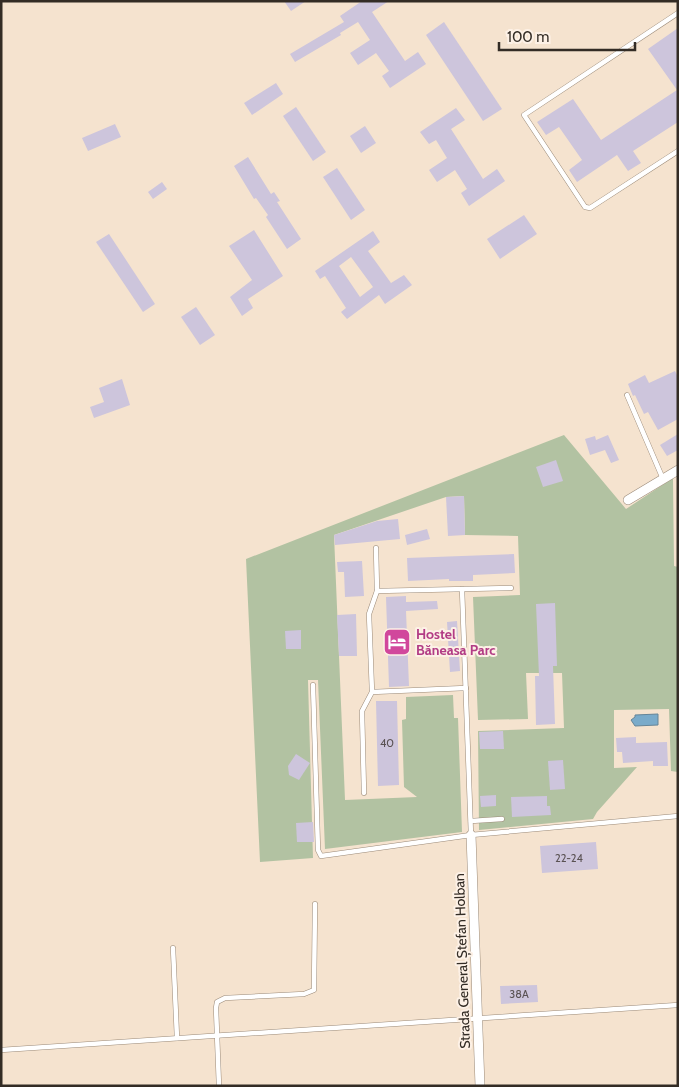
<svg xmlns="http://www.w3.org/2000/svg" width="679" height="1087" font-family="Cabin,sans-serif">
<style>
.green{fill:#b2c2a2}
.water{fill:#7aabca;stroke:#658598}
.building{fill:#cdc5dc;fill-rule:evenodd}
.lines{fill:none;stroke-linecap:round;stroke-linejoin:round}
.lane-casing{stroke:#9b8a78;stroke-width:5.5}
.street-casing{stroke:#9b8a78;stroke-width:10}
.lane{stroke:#fff;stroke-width:4.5}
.street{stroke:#fff;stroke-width:9}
.labels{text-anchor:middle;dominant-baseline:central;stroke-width:4;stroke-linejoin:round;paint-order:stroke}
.number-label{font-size:11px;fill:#5a5253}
.hotel-label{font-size:14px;font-weight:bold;fill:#b23c85;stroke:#fdf1e6;text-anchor:start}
.street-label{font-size:14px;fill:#332c25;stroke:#fdf1e6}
</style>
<rect width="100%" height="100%" fill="#f5e3cf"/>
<path class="green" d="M564,435L626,509L673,478L674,566L678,567V772L671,771L669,709L614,710V768L637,767L597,812L593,819L479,830L478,731L564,728L562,673H526L528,719L478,720L473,597L520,595L518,536L465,535L464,496L446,497L334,535L345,800L417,797L404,787L402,720L406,719V697L453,695L454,718H458L462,832L325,849L318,680H308L313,858L260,862L246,559Z"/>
<path class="water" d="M658,714V725L635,726L631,720L635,717V715Z"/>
<g class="building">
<path d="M284,1H306L291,11Z"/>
<path d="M362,1H389L372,12L405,61L418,52L426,64L390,88L382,76L389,71L376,53L358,65L350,53L370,40L358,22L340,33L341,35L295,62L290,54L344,22L340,16Z"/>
<path d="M444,22L502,109L483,121L426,35Z"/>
<path d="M678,28V122L633,151L641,163L628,171L617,155L577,182L569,170L582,160L559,127L546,135L537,122L573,99L601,140L677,90L648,49Z"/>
<path d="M276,83L283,94L252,115L244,103Z"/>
<path d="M296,107L326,152L313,161L283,116Z"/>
<path d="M456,108L465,120L451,129L483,179L497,169L505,181L469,206L461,193L467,189L455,170L437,182L429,170L447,158L436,140L429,144L420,132Z"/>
<path d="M115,124L121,137L88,151L82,138Z"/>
<path d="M365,126L376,143L361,153L350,136Z"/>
<path d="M248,157L271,194L274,192L280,201L277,202L301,239L287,249L266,217L268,215L256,198L254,199L234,166Z"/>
<path d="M337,168L365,210L351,220L323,177Z"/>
<path d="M162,182L167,189L153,199L148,192Z"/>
<path d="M524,215L537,234L500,259L487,239Z"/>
<path d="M254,230L283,276L248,299L253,308L242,316L230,297L252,280L229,246Z"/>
<path d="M373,231L380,242L368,251L391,283L404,275L412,285L385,304L379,295L347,319L341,312L346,308L325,276L320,279L315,271ZM351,257L373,287L360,297L339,266Z"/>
<path d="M109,234L155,304L143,312L96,242Z"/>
<path d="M196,307L215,335L200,345L181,317Z"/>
<path d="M675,371L678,377V419L658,430L648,412L644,414L635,395L633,396L628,384L645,375L649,383Z"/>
<path d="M122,379L130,405L94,418L90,407L104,402L99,388Z"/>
<path d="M678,434V450L667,456L660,445Z"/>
<path d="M608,435L619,460L611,463L605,450L590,455L585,439L595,436L596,440Z"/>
<path d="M556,460L563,481L543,487L536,467Z"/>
<path d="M464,496L465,535L448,536L446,497Z"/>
<path d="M398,519L400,539L335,545L334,535L377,521Z"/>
<path d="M427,529L430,539L407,545L405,535Z"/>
<path d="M514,554L515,573L473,575V581H449V579L408,581L407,558Z"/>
<path d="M362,561L364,596L345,597L344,572H338L337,562Z"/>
<path d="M406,596V602L437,601L438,609L406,611L409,686L389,687L386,597Z"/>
<path d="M555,603L557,666H553L555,724L536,725L535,676H539L536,604Z"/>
<path d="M356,614L357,656H339L337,615Z"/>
<path d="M457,621L460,671L450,672L447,622Z"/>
<path d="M301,630V649H286L285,631Z"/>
<path d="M376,701H397L399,785L378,786Z"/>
<path d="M503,731L504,749H480L479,732Z"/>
<path d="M636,737V743L667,742L668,766H653V761L623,763L622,752H617L616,738Z"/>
<path d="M296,754L310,763L299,780L289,775L288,766Z"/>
<path d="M563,760L565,789L550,790L548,761Z"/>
<path d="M496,795V806L481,807L480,796Z"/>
<path d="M547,796V806H550L551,815L512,817L511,797Z"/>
<path d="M313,822L314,842H297L296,823Z"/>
<path d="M596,842L598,869L542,873L540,846Z"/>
<path d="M537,985L538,1002L501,1004L500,986Z"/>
</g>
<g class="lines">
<g class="lane-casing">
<g id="lane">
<path d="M678,13L524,115L585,207L590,208L678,151"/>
<path d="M627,395L663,479"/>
<path d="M462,589L471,835"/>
<path d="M377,591L511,588"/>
<path d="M313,685L318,850L321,856L471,835L678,816"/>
<path d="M372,692L466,688"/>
<path d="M364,793L362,711L372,692L369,614L377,591L376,548"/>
<path d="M471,821L502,819"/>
<path d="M173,948L177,1038"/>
<path d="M1,1050L678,1005"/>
<path d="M219,1086L216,1008L217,1002L225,998L304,994L314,990L315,904"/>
</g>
</g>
<g class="street-casing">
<g id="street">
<path d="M628,500L678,470"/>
<path d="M471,835L480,1086"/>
</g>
</g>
<use href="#lane" class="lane"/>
<use href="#street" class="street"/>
</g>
<defs>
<g id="hotel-square" transform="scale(1.4375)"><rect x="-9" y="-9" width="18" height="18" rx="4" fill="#d1479c" stroke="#fdf1e6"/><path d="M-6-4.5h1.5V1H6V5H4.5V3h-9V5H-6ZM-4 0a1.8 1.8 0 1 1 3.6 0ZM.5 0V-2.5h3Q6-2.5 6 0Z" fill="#fff"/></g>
</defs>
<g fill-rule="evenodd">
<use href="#hotel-square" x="397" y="642"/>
</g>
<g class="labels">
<g class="number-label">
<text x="387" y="743">40</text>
<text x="569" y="858">22-24</text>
<text x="519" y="994">38A</text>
</g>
<g class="hotel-label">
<text x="416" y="634">Hostel<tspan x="416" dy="16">Băneasa Parc</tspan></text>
</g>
<g class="street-label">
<text transform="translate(462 961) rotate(-92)">Strada General Ștefan Holban</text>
</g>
</g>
<rect width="679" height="1087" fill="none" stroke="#332c25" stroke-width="5"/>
<path d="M499 42v8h136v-8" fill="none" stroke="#332c25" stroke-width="2.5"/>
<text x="507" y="42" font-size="15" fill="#332c25" stroke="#fdf1e6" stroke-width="4" paint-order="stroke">100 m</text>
</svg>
